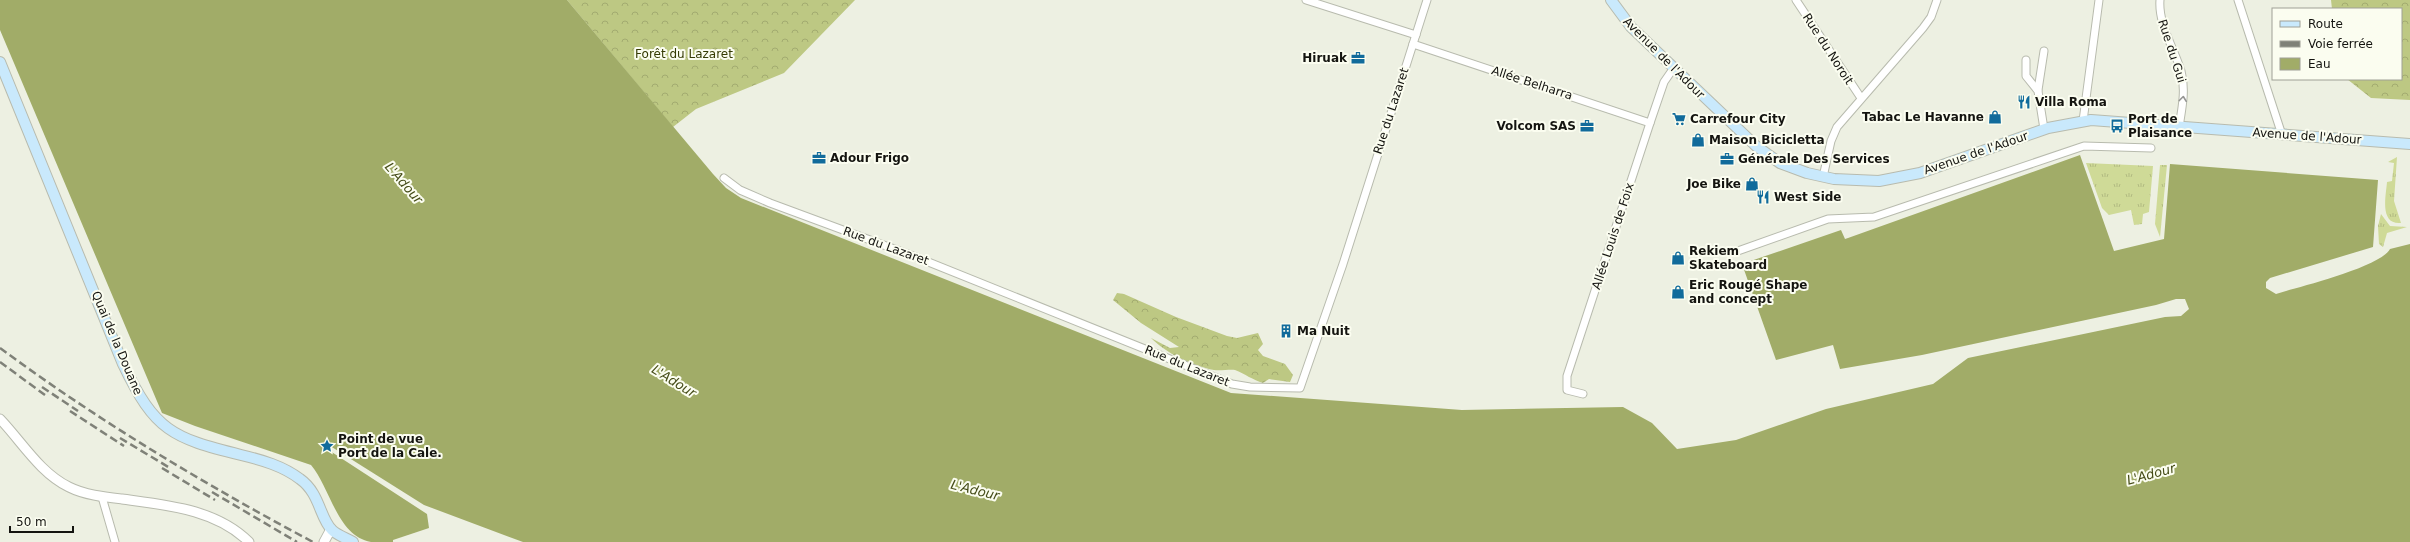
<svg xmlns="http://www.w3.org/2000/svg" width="2410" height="542" font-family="'DejaVu Sans',sans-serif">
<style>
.grass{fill:url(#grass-tufts)}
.forest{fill:url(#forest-crowns)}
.water{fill:#a1ac68}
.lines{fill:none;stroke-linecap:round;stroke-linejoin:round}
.minor-casing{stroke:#b8bbae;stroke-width:9}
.tertiary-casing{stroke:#b8bbae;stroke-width:11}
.secondary-casing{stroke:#b8bbae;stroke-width:12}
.minor{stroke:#fff;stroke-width:7}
.tertiary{stroke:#fff;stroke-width:9}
.secondary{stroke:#c9e9fc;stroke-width:10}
.rail{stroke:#7f8178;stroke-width:2.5;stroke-dasharray:8 4;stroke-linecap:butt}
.oneway{stroke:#959593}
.labels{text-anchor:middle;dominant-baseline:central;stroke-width:4;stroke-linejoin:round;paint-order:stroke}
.street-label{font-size:12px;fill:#141410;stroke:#fbfdf0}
.park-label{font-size:12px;fill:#353b04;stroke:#fbfdf0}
.poi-label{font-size:12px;font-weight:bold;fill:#141410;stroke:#fbfdf0;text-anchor:start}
.water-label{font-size:13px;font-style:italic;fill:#454c18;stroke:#fbfdf0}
</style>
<defs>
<pattern id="grass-tufts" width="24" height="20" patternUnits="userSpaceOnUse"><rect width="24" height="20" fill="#cfda97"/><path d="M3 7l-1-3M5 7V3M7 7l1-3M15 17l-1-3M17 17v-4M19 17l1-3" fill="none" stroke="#b1ba81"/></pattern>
<pattern id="forest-crowns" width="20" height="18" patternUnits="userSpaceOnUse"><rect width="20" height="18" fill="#bdc883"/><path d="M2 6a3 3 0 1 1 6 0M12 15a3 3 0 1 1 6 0" fill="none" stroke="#a2ab70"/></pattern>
</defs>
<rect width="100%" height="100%" fill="#edf0e2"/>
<g class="grass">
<path d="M2397,157L2394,201L2401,223C2379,225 2386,195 2387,182L2392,181L2394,163L2388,162Z"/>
<path d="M2086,163L2153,166L2149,212L2143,214L2142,224L2134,225L2131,210L2109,215L2102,208Z"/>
<path d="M2160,165H2167L2160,237L2155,224Z"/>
<path d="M2381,214L2390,226L2407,227L2387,233L2383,247L2379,244L2378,226Z"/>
</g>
<g class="forest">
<path d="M567,0H855L784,73L696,109L673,127Z"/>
<path d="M2331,0H2410V100L2371,98L2347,79H2401V9H2332Z"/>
<path d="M1117,293L1124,294L1176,317L1227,336L1237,338L1258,333L1263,344L1258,350L1263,356L1285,364L1293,375L1290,382L1269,379L1263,383C1253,380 1245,374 1235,370C1231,369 1220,371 1214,370C1192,366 1166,353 1151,338L1170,348L1179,347L1141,323L1113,300Z"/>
</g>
<path class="water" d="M0,0H567L713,174L726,188L741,198L1231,393L1462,410L1623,407L1652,423L1677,449L1736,440L1826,409L1933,384L1968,358L2165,317L2181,316L2189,309L2185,299H2176L2156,305L1922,355L1840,369L1833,345L1776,360L1742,264L1841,230L1845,239L1848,238L2080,155L2114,251L2164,239L2170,164L2378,180L2373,247L2270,278L2266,282V288L2276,294L2286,291C2307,285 2381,266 2390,249L2410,244V542H523L424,505L327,444L324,447L427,514L429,528L393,540V542C386,542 378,542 371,542C337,536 330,487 311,465L195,426L162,413L0,30Z"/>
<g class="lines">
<g class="minor-casing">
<g id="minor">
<path d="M1306,0L1416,35"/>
<path d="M1796,0L1861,98"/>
<path d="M2160,0C2158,24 2174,48 2181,71C2186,90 2182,108 2179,127"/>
<path d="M2238,0L2282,135"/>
<path d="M1413,44L1650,123"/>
<path d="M2026,60V76L2038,91L2044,129"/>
<path d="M2038,90L2044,51"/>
<path d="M2083,121L2099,0"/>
<path d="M1823,177L1831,141L1837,127L1923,28L1931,17L1937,0"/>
<path d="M724,178L740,190L770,203L916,257L1232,384L1250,387L1300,388L1343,264L1427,0"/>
<path d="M1735,252L1828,219L1874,217L2084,146L2151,148"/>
<path d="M1583,394L1567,390V376L1650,123L1664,82L1673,69"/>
<path d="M102,497L115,542"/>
</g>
</g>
<g class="tertiary-casing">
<g id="tertiary">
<path d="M0,419C22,442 40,473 69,487C85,495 104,497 122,499C166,505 216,509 249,542"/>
<path d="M324,542L331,529"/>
</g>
</g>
<g class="secondary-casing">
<g id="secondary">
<path d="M1611,0L1631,27L1756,146L1780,163L1807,173L1834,179L1879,181L1920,173L2048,128L2091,120L2410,144"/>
<path d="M0,62L123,364C155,431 172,438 241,455C262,460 283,466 300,479C320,493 320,519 332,530C337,535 346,538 353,542"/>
</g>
</g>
<use href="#minor" class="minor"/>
<use href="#tertiary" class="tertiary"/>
<use href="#secondary" class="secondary"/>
<g class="rail">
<path d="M0,348C99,421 204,484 313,542"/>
<path d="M0,362L45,395"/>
<path d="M42,387L78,411"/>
<path d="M70,411L124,446"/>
<path d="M120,438L170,468"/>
<path d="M162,468L215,500"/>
<path d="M212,492L297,542"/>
</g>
</g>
<defs><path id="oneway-chevron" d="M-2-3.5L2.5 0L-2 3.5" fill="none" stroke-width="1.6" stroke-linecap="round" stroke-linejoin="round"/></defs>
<use class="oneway" href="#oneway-chevron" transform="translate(2183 99) rotate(-83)"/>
<defs>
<g id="office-bare" transform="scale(1.08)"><path d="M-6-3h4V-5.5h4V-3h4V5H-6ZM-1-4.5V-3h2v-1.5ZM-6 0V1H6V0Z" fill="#116b9b" stroke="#fbfdf0" stroke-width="2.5" paint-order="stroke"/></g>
<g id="restaurant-bare" transform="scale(1.08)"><path d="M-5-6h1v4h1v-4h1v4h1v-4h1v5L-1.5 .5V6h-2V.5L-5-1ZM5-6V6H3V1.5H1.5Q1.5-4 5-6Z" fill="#116b9b" stroke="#fbfdf0" stroke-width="2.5" paint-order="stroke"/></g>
<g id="shop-bare" transform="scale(1.08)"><path d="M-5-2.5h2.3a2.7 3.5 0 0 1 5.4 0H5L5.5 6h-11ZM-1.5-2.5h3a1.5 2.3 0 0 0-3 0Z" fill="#116b9b" stroke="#fbfdf0" stroke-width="2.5" paint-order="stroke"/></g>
<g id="supermarket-bare" transform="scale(1.08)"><path d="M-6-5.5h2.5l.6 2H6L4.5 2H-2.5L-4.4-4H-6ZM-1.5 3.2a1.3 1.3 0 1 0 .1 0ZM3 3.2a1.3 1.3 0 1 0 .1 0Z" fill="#116b9b" stroke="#fbfdf0" stroke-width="2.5" paint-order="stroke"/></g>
<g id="bus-bare" transform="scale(1.08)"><path d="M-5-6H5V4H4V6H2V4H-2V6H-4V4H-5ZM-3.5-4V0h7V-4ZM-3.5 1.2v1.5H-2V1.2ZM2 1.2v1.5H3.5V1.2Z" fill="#116b9b" stroke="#fbfdf0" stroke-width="2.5" paint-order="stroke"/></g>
<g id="building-bare" transform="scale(1.08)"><path d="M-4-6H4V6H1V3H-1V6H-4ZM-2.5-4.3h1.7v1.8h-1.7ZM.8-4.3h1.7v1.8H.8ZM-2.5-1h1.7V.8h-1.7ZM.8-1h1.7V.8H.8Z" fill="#116b9b" stroke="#fbfdf0" stroke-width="2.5" paint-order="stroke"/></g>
<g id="sight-bare" transform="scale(1.08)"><path d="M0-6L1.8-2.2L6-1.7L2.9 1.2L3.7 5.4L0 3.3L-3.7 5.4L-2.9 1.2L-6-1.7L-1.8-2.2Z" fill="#116b9b" stroke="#fbfdf0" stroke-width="2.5" paint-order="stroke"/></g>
</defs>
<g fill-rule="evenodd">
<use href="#office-bare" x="1358" y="58"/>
<use href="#restaurant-bare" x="2024" y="102"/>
<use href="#shop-bare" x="1995" y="117"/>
<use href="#supermarket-bare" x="1679" y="119"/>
<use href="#office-bare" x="1587" y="126"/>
<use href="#bus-bare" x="2117" y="126"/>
<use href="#shop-bare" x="1698" y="140"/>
<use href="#office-bare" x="819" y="158"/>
<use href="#office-bare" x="1727" y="159"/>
<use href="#shop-bare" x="1752" y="184"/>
<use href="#restaurant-bare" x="1763" y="197"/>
<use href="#shop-bare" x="1678" y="258"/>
<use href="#shop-bare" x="1678" y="292"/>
<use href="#building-bare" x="1286" y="331"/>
<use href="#sight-bare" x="327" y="446"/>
</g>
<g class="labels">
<g class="street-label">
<text transform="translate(1828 49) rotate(57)">Rue du Noroit</text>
<text transform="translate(2172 51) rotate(72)">Rue du Gui</text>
<text transform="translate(1664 58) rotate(45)">Avenue de l'Adour</text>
<text transform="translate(1532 83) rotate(18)">Allée Belharra</text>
<text transform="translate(1391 111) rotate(-72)">Rue du Lazaret</text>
<text transform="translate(2307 136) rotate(4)">Avenue de l'Adour</text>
<text transform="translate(1976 153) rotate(-19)">Avenue de l'Adour</text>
<text transform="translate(1613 236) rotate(-72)">Allée Louis de Foix</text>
<text transform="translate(886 246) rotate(20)">Rue du Lazaret</text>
<text transform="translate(117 343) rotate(67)">Quai de la Douane</text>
<text transform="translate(1187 366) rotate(22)">Rue du Lazaret</text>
</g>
<g class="park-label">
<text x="684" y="54">Forêt du Lazaret</text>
</g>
<g class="poi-label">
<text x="1347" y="58" text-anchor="end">Hiruak</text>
<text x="2035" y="102">Villa Roma</text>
<text x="1984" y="117" text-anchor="end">Tabac Le Havanne</text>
<text x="1690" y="119">Carrefour City</text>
<text x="2128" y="119">Port de<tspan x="2128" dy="14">Plaisance</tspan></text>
<text x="1576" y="126" text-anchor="end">Volcom SAS</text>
<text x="1709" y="140">Maison Bicicletta</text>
<text x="830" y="158">Adour Frigo</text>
<text x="1738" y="159">Générale Des Services</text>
<text x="1741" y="184" text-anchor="end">Joe Bike</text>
<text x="1774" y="197">West Side</text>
<text x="1689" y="251">Rekiem<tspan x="1689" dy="14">Skateboard</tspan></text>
<text x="1689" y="285">Eric Rougé Shape<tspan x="1689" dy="14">and concept</tspan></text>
<text x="1297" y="331">Ma Nuit</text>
<text x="338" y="439">Point de vue<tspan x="338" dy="14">Port de la Cale.</tspan></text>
</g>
<g class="water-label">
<text transform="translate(404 183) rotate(49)">L'Adour</text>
<text transform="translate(674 381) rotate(32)">L'Adour</text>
<text transform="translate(2151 474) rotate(-15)">L'Adour</text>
<text transform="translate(975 490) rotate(14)">L'Adour</text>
</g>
</g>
<rect x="2272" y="8" width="130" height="72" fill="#fbfdf0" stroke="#9fa096"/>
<rect x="2280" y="21" width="20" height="6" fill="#c9e9fc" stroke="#9fa096"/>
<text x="2308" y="28" font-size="12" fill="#141410">Route</text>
<rect x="2280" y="41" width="20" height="6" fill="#7f8178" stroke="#9fa096"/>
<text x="2308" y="48" font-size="12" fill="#141410">Voie ferrée</text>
<rect x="2280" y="58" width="20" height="12" fill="#a1ac68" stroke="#9fa096"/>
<text x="2308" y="68" font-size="12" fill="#141410">Eau</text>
<path d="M10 526v6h63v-6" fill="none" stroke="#141410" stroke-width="2"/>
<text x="16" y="526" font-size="12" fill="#141410" stroke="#fbfdf0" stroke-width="3" paint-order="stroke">50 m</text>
</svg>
